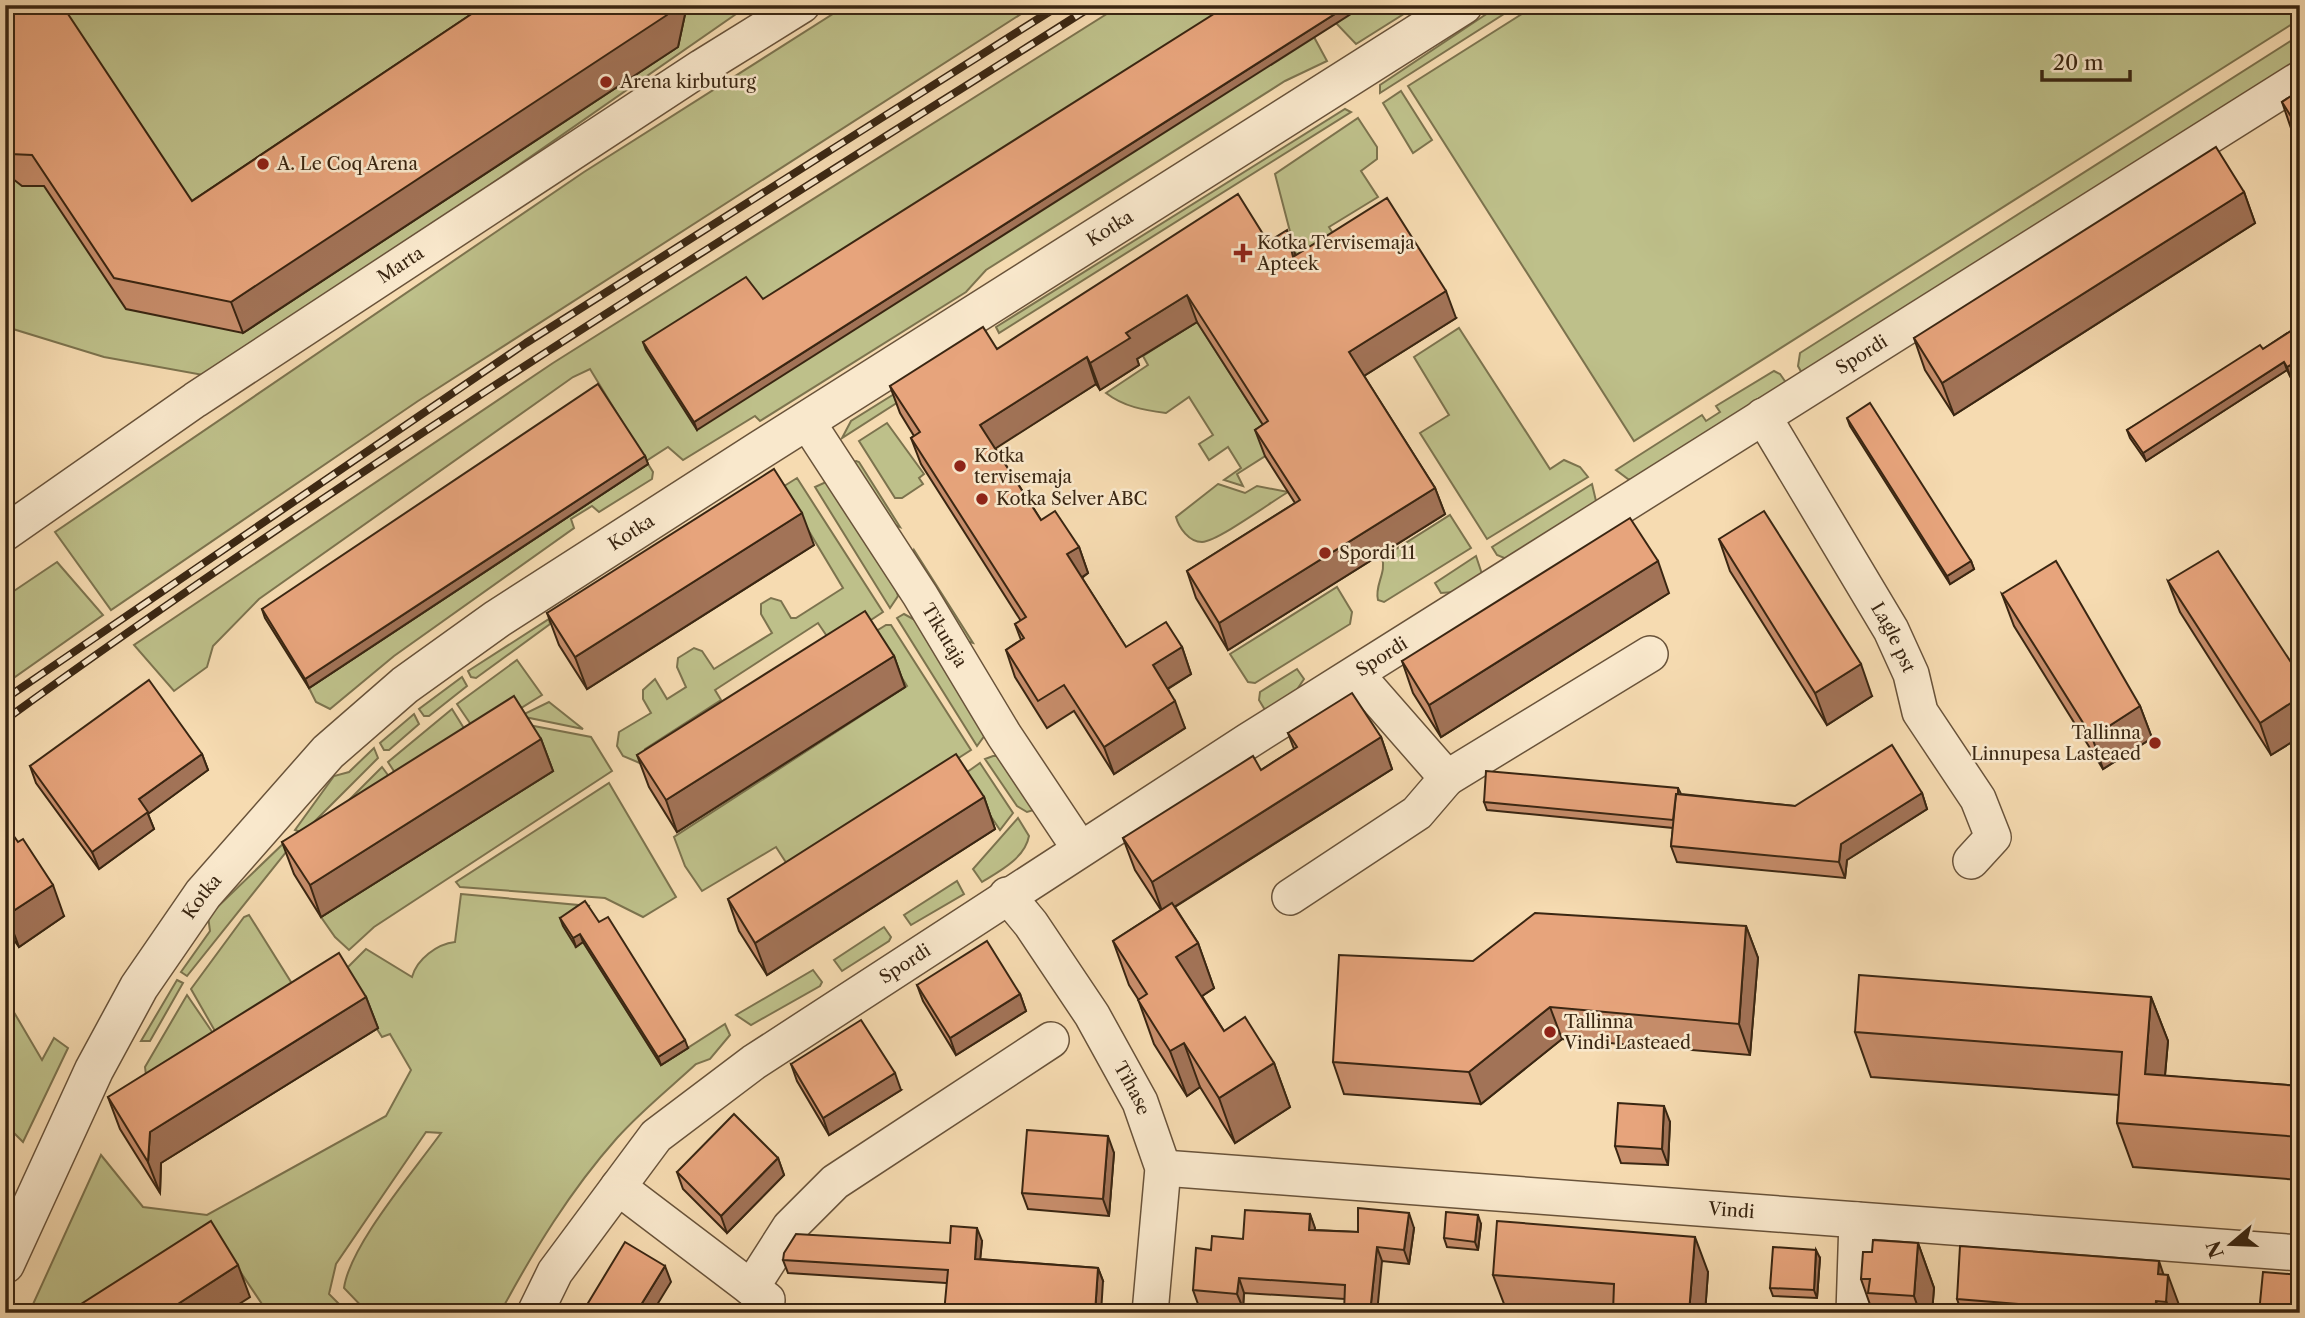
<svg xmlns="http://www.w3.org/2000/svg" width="2305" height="1318" font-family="'Libre Caslon Text',serif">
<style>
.green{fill:#bec08a;stroke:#7c734e;stroke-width:2}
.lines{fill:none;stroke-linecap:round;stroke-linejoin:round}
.minor-casing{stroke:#69533a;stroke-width:38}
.tertiary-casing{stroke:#69533a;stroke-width:41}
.minor{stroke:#f9e8cc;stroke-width:35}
.tertiary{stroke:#f9e8cc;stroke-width:38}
.rail-casing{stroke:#3a2612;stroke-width:8}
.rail{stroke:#f9e8cc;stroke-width:5;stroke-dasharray:16;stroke-linecap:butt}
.wall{fill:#c78d6b;stroke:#3a2612;stroke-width:2}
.shaded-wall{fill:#a27357;stroke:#3a2612;stroke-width:2}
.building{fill:#e7a47c;stroke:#3a2612;stroke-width:2}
.poi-dot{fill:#8f2418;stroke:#f9e8cc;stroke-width:2.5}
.labels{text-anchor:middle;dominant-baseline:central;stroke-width:5;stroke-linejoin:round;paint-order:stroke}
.poi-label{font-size:18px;fill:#3a2612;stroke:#f9e8cc;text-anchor:start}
.street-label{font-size:18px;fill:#3a2612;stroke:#f9e8cc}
</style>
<rect width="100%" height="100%" fill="#f6dbb1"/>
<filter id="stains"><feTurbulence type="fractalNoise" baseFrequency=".00286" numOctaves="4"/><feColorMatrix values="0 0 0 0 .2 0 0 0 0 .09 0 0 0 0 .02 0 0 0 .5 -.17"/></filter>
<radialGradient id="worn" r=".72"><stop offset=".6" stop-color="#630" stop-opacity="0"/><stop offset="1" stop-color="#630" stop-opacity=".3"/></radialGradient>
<g class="green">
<path d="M5,5H749L214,377L104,357L13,329L5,322Z"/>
<path d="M847,5H1035L418,401L111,610L55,532L584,172Z"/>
<path d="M1121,5H1418L1356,44L1336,23L1314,37L1327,61L1285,81L986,270L966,292L760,421L755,416L683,460L668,447L646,461L590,369L573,377L259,599L213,646L207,667L174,691L134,645L553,363Z"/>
<path d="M1500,5H1518L1380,93V85Z"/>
<path d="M1536,5H2300V19L1634,441L1408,86Z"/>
<path d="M2300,35V60L1804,377L1798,366L1800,353Z"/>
<path d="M1401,91L1432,140L1413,153L1383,103Z"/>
<path d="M1345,109L1351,112L999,333L996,327Z"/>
<path d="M1358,118L1377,147V159L1361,171L1378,197L1329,227L1338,241L1299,266L1275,174Z"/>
<path d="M1197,322L1278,448L1237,474L1243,486L1224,480L1241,468L1228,447L1209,460L1199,444L1213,435L1189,397L1166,413C1144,410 1124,407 1106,393L1148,365L1143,356Z"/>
<path d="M1459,328L1550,469L1564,460L1580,467L1588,477L1487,539L1420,433L1449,415L1414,357Z"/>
<path d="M1774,371L1780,374L1789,387L1636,480L1628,479L1616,470L1702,415L1706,421L1720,412L1716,406Z"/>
<path d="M915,381L920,388L842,438L851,421Z"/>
<path d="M887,423L924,474L919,478L923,484L902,498H895L859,441Z"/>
<path d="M856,461L859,462L900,527L889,523L850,464Z"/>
<path d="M648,464L653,472L652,479L599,512L592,506L571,519L574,528L394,656L330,709L316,702L309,688Z"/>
<path d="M797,478L883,612L833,645L818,623L715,690L721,700L645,749L642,764L623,756L617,746L619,732L651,713L643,699V690L655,679L667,699L686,687L677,667L678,658L694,648L702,651L714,669L772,633L761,614V604L771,598L781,601L791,618H796L843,588L789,498L749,508Z"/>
<path d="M826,482L896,590L898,596L890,608L815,487Z"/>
<path d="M1218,484L1245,493L1257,486L1288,492C1271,502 1218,541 1202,542C1189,542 1179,528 1176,517Z"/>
<path d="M1592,484L1596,501L1593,508L1509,560L1497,555L1492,547Z"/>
<path d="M1450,515L1471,548L1384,602L1378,600C1374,586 1387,572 1382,558Z"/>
<path d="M914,550L973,643L965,641L913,554Z"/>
<path d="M1476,556L1482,574L1454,592L1441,593L1435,583Z"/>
<path d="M57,562L103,615L5,684V597Z"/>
<path d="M1337,587L1352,612L1350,624L1255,683L1248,682L1230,654Z"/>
<path d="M904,614L915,620L985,735L977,746L897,618Z"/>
<path d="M549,619L550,624L476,678L471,677L468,671Z"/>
<path d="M886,625H891L971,750L789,867L776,847L702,891L685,866L674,837L907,686L879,641L841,653Z"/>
<path d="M517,660L542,695L478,735L457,704Z"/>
<path d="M1297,669L1304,679L1294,694L1268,715L1259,700L1260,692Z"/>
<path d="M462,677L467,686L429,716H424L419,709Z"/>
<path d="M549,702L583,729L520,716Z"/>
<path d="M452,709L470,738L401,782L388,762Z"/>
<path d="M414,714L419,724L389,750H384L380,743Z"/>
<path d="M513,722L591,737L612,771L374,927L349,950L335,937L321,917L553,771Z"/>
<path d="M374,748L378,758L303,833L295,830L334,776L349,772Z"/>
<path d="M993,756H997L1034,810L1027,812L1017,806L985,759Z"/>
<path d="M980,763L1013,813L1000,830L963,775Z"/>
<path d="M382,767L396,786L325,824Z"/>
<path d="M609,783L676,897L643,917L605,898L460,887L456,882Z"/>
<path d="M1018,818L1029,836C1025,858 1000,871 982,882L973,869Z"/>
<path d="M287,840L290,847L187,976L181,972L210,931L208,916Z"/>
<path d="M957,881L964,894L911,925L904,915Z"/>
<path d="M461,894L589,906L576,946L583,942L661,1065L725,1024L730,1035L710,1059L696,1064C670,1088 641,1111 617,1138C570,1191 534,1250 500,1313H368L344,1288C350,1245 414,1171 441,1133L426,1132L336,1264L329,1294L348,1313H268L225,1249L97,1313H29L101,1155L143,1207L207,1215L386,1116L411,1070L390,1034L382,1037L342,973L366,949L412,977C417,959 437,944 455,942Z"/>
<path d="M249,915L296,990L219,1038L191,989L244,917Z"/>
<path d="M884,927L891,937L889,941L842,971L834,960Z"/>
<path d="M813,970L822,982L820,986L751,1025L736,1015Z"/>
<path d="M177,980L183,983L150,1041H141Z"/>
<path d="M187,995L217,1039L146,1075L145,1067Z"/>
<path d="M5,997L42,1060L54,1038L68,1048L23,1142L5,1124Z"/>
</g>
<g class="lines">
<g class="minor-casing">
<g id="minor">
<path id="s1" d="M1763,416L1891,630L1911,674L1920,712L1978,799L1993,837L1971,861"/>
<path id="s2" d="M806,420L920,595L1004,735L1080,849"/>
<path id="s3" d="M5,533L195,400L702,67L802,5"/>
<path d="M1447,778L1650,654"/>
<path id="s4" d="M1007,895L1031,924L1092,1015L1140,1102L1163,1168L1150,1313"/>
<path d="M1290,897L1417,813L1447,778L1356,674"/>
<path id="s5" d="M1163,1168L2300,1253"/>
<path d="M618,1187L767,1300L766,1313"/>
<path d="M751,1288L790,1227L835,1182L1051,1040"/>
<path id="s6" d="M535,1313L555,1272L656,1136L754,1062L1248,741L2300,79"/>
<path d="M1854,1313L1857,1220"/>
</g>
</g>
<g class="tertiary-casing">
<g id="tertiary">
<path id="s7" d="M5,1264L94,1070L139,987L203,894L328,752L405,685L497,619L760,450L1463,5"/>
</g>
</g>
<use href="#minor" class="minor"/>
<use href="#tertiary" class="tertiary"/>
<g class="rail-casing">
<g id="rail">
<path d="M5,699L526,343L1060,5"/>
<path d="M5,720C356,465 727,237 1094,5"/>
</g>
</g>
<use href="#rail" class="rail"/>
</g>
<g class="wall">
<path d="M5,5L192,201L485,5H687L678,47L243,333L126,309L44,186H22L13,179L5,158Z"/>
<path d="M2300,90V144L2293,134L2282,102Z"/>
<path d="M2244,192L2255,223L1954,415L1925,370L1914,338Z"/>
<path d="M1268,242L1296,256L1456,318L1364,376L1435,488L1445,514L1228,650L1196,598L1187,571L1295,503L1265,456L1255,430L1263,425L1197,322L1137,359L1139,365L1100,390L1096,384L995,448L1041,520L1079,547L1088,573L1082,578L1126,647H1182L1191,674L1168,689L1185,728L1114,774L1074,711L1047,728L1015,677L1006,650L1021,640L1015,624L1021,621L921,464L911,438L914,436L900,413L890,386L997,349Z"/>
<path d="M763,299L697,430L646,350L643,342Z"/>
<path d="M2300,325L2290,376L2287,370L2146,461L2130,438L2127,430L2263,349Z"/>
<path d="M1847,418L1971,561L1974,569L1950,584L1850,426Z"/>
<path d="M645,456L648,464L309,688L265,618L262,609Z"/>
<path d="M1719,539L1872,696L1827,725L1730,571Z"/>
<path d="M814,545L587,689L559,645L547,613Z"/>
<path d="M2168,581L2300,676V737L2271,755L2180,612Z"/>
<path d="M1669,593L1441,737L1413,693L1402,661Z"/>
<path d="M2002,594L2140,706L2152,738L2103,769L2014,626Z"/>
<path d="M894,656L905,687L677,832L649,787L637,755Z"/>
<path d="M1288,733L1381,737L1392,769L1175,907L1198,943L1214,988L1202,996L1224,1031L1274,1063L1290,1107L1235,1143L1200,1087L1187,1096L1154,1044L1138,999L1129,985L1113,941L1161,910L1135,870L1123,838L1261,770L1294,749Z"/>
<path d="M541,739L553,771L321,917L294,874L282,842Z"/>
<path d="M202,754L208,770L148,814L154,829L99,869L36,783L30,766Z"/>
<path d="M1678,788L1681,794L1795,806L1922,793L1927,809L1847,860L1845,878L1677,862L1671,846L1673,828L1487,810L1484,802Z"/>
<path d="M984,797L995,829L767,975L739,931L728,899Z"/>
<path d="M5,836L64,916L19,947L5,927Z"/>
<path d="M560,918L599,922L688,1048L661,1065L583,942L576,947L563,926Z"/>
<path d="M1746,926L1758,958L1750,1055L1562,1039L1481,1104L1344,1094L1333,1062L1473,961Z"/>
<path d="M917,985L1020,994L1026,1011L956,1055L923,1001Z"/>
<path d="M366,997L378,1028L161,1163L160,1193L120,1129L108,1097Z"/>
<path d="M2151,997L2168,1041L2165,1076L2300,1086V1180L2133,1167L2117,1123L2119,1095L1871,1077L1855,1032Z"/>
<path d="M791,1064L901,1090L829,1135L797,1081Z"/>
<path d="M1670,1122L1668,1165L1621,1163L1615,1146Z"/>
<path d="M1114,1153L1109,1216L1028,1209L1022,1193Z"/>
<path d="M778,1158L784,1175L727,1233L683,1189L677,1172Z"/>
<path d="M1310,1214L1315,1230L1358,1232L1414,1228L1409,1264L1382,1261L1345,1299L1244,1293L1243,1308L1198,1304L1193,1290L1243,1239Z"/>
<path d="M1481,1224L1478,1250L1447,1247L1444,1238Z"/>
<path d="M982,1241L980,1259L1098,1268L1103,1281L946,1283L788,1273L783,1260L950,1243Z"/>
<path d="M1918,1243L1934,1288L1932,1313H1873L1861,1279L1872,1252Z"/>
<path d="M1820,1258L1817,1298L1773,1296L1770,1288Z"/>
<path d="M1708,1272L1705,1313H1549L1506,1309L1493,1275Z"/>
<path d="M2163,1275L2182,1313H1962L1957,1299Z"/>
</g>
<g class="shaded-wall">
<path d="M669,5H687L678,47L243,333L231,302Z"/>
<path d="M1349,5H1365L697,430L694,422Z"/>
<path d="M2244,192L2255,223L1954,415L1942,383Z"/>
<path d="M1287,230L1296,257H1293Z"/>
<path d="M1446,291L1456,318L1359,379L1349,352Z"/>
<path d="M1187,295L1197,322L1137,359L1139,365L1100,390L1090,363L1126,333Z"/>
<path d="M1087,357L1096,384L990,452L980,425Z"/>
<path d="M2300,359V370L2290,376L2287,367Z"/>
<path d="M2284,362L2287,370L2146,461L2143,453Z"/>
<path d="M645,456L648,464L309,688L305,679Z"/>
<path d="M1435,488L1445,514L1228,650L1219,623Z"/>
<path d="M802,513L814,545L587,689L575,657Z"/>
<path d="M1079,547L1088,573L1076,581L1067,554Z"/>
<path d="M1658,561L1669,593L1441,737L1429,705Z"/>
<path d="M1971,561L1974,569L1950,584L1947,576Z"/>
<path d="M1182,647L1191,674L1162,692L1153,665Z"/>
<path d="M894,656L905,687L677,832L666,800Z"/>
<path d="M1861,664L1872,696L1827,725L1815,693Z"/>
<path d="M2300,697V737L2271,755L2260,723Z"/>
<path d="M1175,701L1185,728L1114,774L1104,747Z"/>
<path d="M2140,706L2152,738L2103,769L2092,737Z"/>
<path d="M1381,737L1392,769L1163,914L1152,882Z"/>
<path d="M541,739L553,771L321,917L310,885Z"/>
<path d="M202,754L208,770L148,814L154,829L99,869L92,852L139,799Z"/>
<path d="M1922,793L1927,809L1847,860L1845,878L1839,862L1841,844Z"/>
<path d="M984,797L995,829L767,975L755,943Z"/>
<path d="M53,885L64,916L19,947L7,915Z"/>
<path d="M1746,926L1758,958L1750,1055L1739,1024Z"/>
<path d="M580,934L583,942L576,947L573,938Z"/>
<path d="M1198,943L1214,988L1193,1002L1176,957Z"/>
<path d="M1020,994L1026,1011L956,1055L950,1038Z"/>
<path d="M366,997L378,1028L161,1163L160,1193L148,1162L150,1132Z"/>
<path d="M2151,997L2168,1041L2161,1119L2145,1074Z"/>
<path d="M1550,1007L1562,1039L1481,1104L1469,1072Z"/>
<path d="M685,1040L688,1048L661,1065L658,1057Z"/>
<path d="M1184,1043L1200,1087L1187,1096L1170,1051Z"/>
<path d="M1274,1063L1290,1107L1235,1143L1219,1098Z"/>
<path d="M895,1073L901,1090L829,1135L823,1118Z"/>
<path d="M1664,1106L1670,1122L1668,1165L1662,1149Z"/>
<path d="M1108,1136L1114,1153L1109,1216L1103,1199Z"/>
<path d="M778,1158L784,1175L727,1233L721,1216Z"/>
<path d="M1409,1213L1414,1228L1409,1264L1404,1250Z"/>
<path d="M1310,1214L1315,1228L1314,1244L1309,1230Z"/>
<path d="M1478,1215L1481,1224L1478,1250L1475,1242Z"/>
<path d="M977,1228L982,1241L979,1272L975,1259Z"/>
<path d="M1695,1237L1708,1272L1705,1313H1689Z"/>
<path d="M1918,1243L1934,1288L1932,1313H1920L1914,1296Z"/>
<path d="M1377,1247L1382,1261L1377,1313H1370Z"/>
<path d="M1816,1250L1820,1258L1817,1298L1814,1290Z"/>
<path d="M2159,1261L2167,1285L2168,1275L2182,1313H2170L2158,1274Z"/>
<path d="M238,1265L250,1297L225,1313H164Z"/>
<path d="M665,1266L671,1282L652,1313H636Z"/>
<path d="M1098,1268L1103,1281L1101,1313H1095Z"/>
<path d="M1239,1278L1244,1293L1243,1308L1237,1294Z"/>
<path d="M2156,1301L2160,1313H2155Z"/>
</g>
<g class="building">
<path d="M5,5H62L192,201L485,5H669L667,15L231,302L114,278L32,155L10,154L5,150Z"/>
<path d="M1228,5H1349L694,422L643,342L746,277L763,299Z"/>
<path d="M2300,90V131L2282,102Z"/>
<path d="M2216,147L2244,192L1942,383L1914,338Z"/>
<path d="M1238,194L1268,242L1287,230L1293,257L1387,198L1446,291L1349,352L1435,488L1219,623L1187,571L1300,500L1255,430L1268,421L1187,295L1126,333L1130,338L1090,363L1087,357L980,425L1041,520L1055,511L1079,547L1067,554L1126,647L1166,622L1182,647L1153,665L1175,701L1104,747L1064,685L1038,701L1006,650L1024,638L1015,624L1026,617L911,438L920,432L890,386L983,327L997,349Z"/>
<path d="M2300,325V359L2287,367L2284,362L2143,453L2127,430L2260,345L2263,349Z"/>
<path d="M598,384L645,456L305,679L262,609Z"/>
<path d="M1870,403L1971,561L1947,576L1847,418Z"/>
<path d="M774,469L802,513L575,657L547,613Z"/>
<path d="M1764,511L1861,664L1815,693L1719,539Z"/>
<path d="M1630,518L1658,561L1429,705L1402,661Z"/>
<path d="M2218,551L2300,676V697L2260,723L2168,581Z"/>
<path d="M2056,561L2140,706L2092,737L2002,594Z"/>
<path d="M865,611L894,656L666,800L637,755Z"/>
<path d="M149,680L202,754L139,799L148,812L92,852L30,766Z"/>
<path d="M1352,693L1381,737L1152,882L1123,838L1253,756L1261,770L1297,747L1288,733Z"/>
<path d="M514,696L541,739L310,885L282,842Z"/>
<path d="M1892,745L1922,793L1841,844L1839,862L1671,846L1676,794L1795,806Z"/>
<path d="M956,754L984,797L755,943L728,899Z"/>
<path d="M1486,771L1678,788V794H1676L1673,820L1484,802Z"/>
<path d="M11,832L18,842L23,839L53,885L7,915L5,912V836Z"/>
<path d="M585,901L599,922L608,917L685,1040L658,1057L580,934L573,938L560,918Z"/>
<path d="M1172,903L1198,943L1176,957L1224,1031L1245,1017L1274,1063L1219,1098L1184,1043L1170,1051L1138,1000L1147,994L1113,941Z"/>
<path d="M1535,913L1746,926L1739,1024L1550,1007L1469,1072L1333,1062L1339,955L1473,961Z"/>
<path d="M987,941L1020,994L950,1038L917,985Z"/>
<path d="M339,953L366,997L150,1132L148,1162L108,1097Z"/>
<path d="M1859,975L2151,997L2145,1074L2300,1086V1137L2117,1123L2122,1052L1855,1032Z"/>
<path d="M861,1020L895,1073L823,1118L791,1064Z"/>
<path d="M1618,1103L1664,1106L1662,1149L1615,1146Z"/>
<path d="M734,1114L778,1158L721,1216L677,1172Z"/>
<path d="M1027,1130L1108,1136L1103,1199L1022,1193Z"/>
<path d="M1358,1208L1409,1213L1404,1250L1377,1247L1370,1313H1344L1345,1285L1239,1278L1237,1294L1193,1290L1196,1248L1211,1250L1212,1236L1243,1239L1245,1210L1310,1214L1309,1230L1358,1232Z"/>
<path d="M1446,1212L1478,1215L1475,1242L1444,1238Z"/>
<path d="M211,1221L238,1265L164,1313H67Z"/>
<path d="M1497,1221L1695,1237L1689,1313H1613L1614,1284L1493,1275Z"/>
<path d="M951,1226L977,1228L975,1259L1098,1268L1095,1313H944L948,1270L783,1260L784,1253L796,1234L950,1243Z"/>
<path d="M1873,1240L1918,1243L1914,1296L1868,1293L1870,1279H1861L1863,1252H1872Z"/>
<path d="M625,1242L665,1266L636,1313H582Z"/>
<path d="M1960,1246L2159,1261L2158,1274L2168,1275L2166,1302L2156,1301L2155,1313H2132L1957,1299Z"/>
<path d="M1773,1247L1816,1250L1814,1290L1770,1288Z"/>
<path d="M2263,1272L2300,1275V1313H2259Z"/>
</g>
<g class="poi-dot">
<circle cx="606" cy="82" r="7"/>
<circle cx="263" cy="164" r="7"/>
<path d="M1239.5 242.5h7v7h7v7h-7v7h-7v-7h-7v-7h7z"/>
<circle cx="960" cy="466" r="7"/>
<circle cx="982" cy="499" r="7"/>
<circle cx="1325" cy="553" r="7"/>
<circle cx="2155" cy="743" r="7"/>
<circle cx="1550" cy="1032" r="7"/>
</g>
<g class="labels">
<g class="poi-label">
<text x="620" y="82">Arena kirbuturg</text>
<text x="277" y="164">A. Le Coq Arena</text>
<text x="1257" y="243">Kotka Tervisemaja<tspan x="1257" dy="21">Apteek</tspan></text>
<text x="974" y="456">Kotka<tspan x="974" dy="21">tervisemaja</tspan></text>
<text x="996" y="499">Kotka Selver ABC</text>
<text x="1339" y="553">Spordi 11</text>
<text x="2141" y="733" text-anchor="end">Tallinna<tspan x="2141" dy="21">Linnupesa Lasteaed</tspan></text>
<text x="1564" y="1022">Tallinna<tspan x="1564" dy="21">Vindi Lasteaed</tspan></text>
</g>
<g class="street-label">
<text stroke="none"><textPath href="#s7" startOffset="1552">Kotka</textPath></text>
<text stroke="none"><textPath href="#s3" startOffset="478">Marta</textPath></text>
<text stroke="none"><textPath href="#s6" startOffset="1652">Spordi</textPath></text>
<text stroke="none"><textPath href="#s7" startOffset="985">Kotka</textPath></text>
<text stroke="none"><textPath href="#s2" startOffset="256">Tikutaja</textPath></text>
<text stroke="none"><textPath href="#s1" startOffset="257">Lagle pst</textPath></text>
<text stroke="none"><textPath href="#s6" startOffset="1085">Spordi</textPath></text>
<text stroke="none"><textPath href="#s7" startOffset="418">Kotka</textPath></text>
<text stroke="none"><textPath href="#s6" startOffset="518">Spordi</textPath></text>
<text stroke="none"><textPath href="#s4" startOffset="231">Tihase</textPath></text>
<text stroke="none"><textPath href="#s5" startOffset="570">Vindi</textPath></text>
</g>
</g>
<rect width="2305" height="1318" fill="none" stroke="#f6dbb1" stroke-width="28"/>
<rect x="7" y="7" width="2291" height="1304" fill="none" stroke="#3a2612" stroke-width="3.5"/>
<rect x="14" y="14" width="2277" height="1290" fill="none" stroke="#3a2612" stroke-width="2"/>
<g transform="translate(2231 1244) rotate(251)" stroke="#f9e8cc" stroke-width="5" paint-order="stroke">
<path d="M0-5L12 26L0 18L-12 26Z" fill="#3a2612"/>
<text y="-10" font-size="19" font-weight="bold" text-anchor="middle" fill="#3a2612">N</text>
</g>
<path d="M2042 70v10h88v-10" fill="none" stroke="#3a2612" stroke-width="3.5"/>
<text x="2053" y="70" font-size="21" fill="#3a2612" stroke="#f9e8cc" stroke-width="5" paint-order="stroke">20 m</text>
<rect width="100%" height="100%" filter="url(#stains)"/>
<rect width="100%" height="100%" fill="url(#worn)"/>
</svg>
